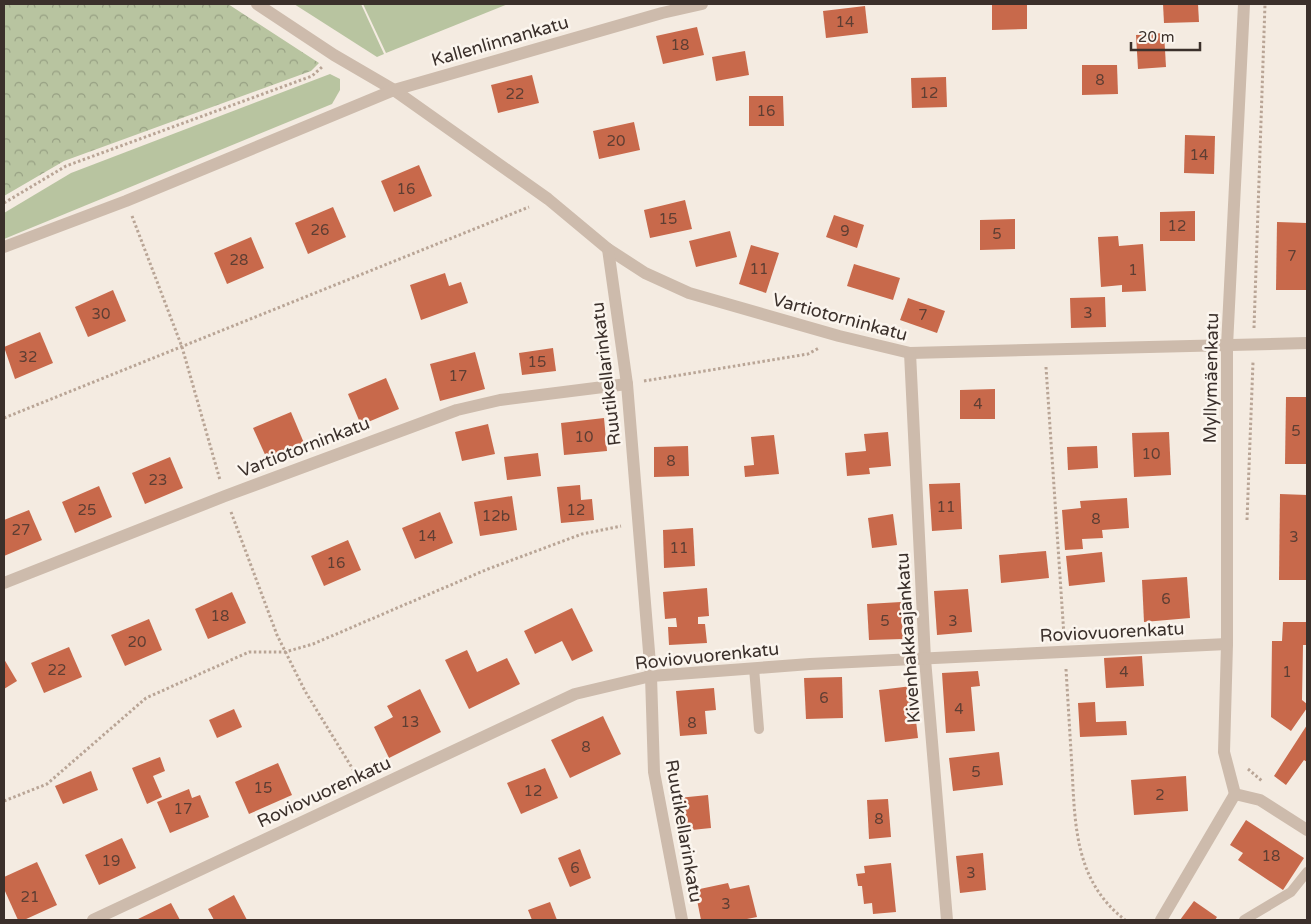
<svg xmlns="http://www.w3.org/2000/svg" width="1311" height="924" font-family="'Varela Round',sans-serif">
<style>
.grass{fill:#b8c4a0}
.forest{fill:url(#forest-crowns)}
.building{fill:#c8694b}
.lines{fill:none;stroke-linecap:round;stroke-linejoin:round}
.path{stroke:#b9a596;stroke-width:3;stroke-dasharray:2.5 2.5;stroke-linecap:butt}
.lane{stroke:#cdbbac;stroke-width:10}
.street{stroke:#cdbbac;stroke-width:12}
.labels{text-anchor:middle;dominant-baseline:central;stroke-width:5;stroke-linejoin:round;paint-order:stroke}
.number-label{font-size:15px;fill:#5e3e33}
.street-label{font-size:18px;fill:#3b302b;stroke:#fbf5ee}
</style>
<defs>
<pattern id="forest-crowns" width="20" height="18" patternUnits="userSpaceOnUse" patternTransform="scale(1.25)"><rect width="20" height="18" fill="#b8c4a0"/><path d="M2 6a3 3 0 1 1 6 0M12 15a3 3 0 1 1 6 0" fill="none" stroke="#97a083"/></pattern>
</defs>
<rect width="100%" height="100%" fill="#f4ebe1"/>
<g class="grass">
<path d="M294,4H361L384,54L377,57Z"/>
<path d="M363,4H508L386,53Z"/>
<path d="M330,74L340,79V90L332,104L4,239V213L71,173Z"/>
</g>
<path class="forest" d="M4,4H228L319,63L311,71L64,161L4,196Z"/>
<g class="building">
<path d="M992,4H1027V29L992,30Z"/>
<path d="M1163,4H1198L1199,22L1164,23Z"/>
<path d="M865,6L868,33L826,38L823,11Z"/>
<path d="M697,27L704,55L663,64L656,36Z"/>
<path d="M1164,33L1166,67L1138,69L1136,35Z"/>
<path d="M745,51L749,75L716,81L712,57Z"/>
<path d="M1082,65H1117L1118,94L1082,95Z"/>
<path d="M532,75L539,103L498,113L491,85Z"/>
<path d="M946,77L947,107L912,108L911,78Z"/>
<path d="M749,96H783L784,126H749Z"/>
<path d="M634,122L640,150L599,159L593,131Z"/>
<path d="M1185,135L1215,136L1214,174L1184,173Z"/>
<path d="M419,165L432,196L394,212L381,181Z"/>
<path d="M685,200L692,229L650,238L644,210Z"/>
<path d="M333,207L346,237L308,254L295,223Z"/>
<path d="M1195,211V241H1160V212Z"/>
<path d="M834,215L864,225L857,248L826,237Z"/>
<path d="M1015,219V249L980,250V220Z"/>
<path d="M1277,222L1307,223V290H1276Z"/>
<path d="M730,231L737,257L696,267L689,241Z"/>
<path d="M1118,236L1119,246L1143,244L1146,291L1122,292V285L1101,287L1098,237Z"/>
<path d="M251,237L264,268L227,284L214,253Z"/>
<path d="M751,245L779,253L766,293L739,284Z"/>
<path d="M854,264L900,278L893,300L847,286Z"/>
<path d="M445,273L449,286L461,282L468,303L421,320L410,285Z"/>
<path d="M113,290L126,321L88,337L75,307Z"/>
<path d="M1105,297L1106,327L1071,328L1070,298Z"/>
<path d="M908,298L945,311L937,333L900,320Z"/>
<path d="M40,332L53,363L15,379L4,347Z"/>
<path d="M553,348L556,371L522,375L519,353Z"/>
<path d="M475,352L485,389L440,401L430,364Z"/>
<path d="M386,378L399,409L361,425L348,394Z"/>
<path d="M995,389V419H960V390Z"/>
<path d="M1286,397H1307V464H1285Z"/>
<path d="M291,412L304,443L267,459L253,428Z"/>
<path d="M604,418L607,451L564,455L561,423Z"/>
<path d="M488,424L495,454L462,461L455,432Z"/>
<path d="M888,432L891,466L869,468L870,474L847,476L845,453L866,451L864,434Z"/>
<path d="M1169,432L1171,475L1134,477L1132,433Z"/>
<path d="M774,435L779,474L745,477L744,466L754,465L751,437Z"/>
<path d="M688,446L689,476L654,477V447Z"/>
<path d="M1097,446L1098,468L1068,470L1067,447Z"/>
<path d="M538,453L541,476L507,480L504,457Z"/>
<path d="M170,457L183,488L145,504L132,473Z"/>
<path d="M960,483L962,529L932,531L929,484Z"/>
<path d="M580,485L581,500L592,499L594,520L561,523L557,487Z"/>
<path d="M99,486L112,517L75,533L62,502Z"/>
<path d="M1280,494L1307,495V580H1279Z"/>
<path d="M512,496L517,530L480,536L474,502Z"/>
<path d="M1127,498L1129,528L1102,530L1103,538L1082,539L1083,549L1065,550L1062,510L1081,508L1080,501Z"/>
<path d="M29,510L42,540L4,556V520Z"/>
<path d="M440,512L453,543L415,559L402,528Z"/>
<path d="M893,514L897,545L872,548L868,518Z"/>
<path d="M693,528L695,566L664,568L663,530Z"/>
<path d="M348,540L361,570L324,586L311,556Z"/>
<path d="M1046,551L1049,578L1001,583L999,555Z"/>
<path d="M1102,552L1105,582L1069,586L1066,556Z"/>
<path d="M1187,577L1190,618L1144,622L1142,580Z"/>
<path d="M707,588L709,616L698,617V624H705L707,643L669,645L668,627H677L676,618L665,619L663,592Z"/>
<path d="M968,589L972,632L937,635L934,591Z"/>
<path d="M232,592L246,623L208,639L195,609Z"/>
<path d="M901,602L903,639L869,640L867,604Z"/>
<path d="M572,608L593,651L572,661L562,641L535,654L524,631Z"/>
<path d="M149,619L162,650L125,666L111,635Z"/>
<path d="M1283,622H1307V645H1303L1302,700L1307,704V708L1291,731L1271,717L1272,641H1282Z"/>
<path d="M69,647L82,677L44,693L31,663Z"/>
<path d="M467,650L477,672L507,658L520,684L469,709L445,660Z"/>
<path d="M1142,656L1144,686L1106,688L1104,658Z"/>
<path d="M4,659L17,681L4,689Z"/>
<path d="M978,671L980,686L971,687L975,731L946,733L942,673Z"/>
<path d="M842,677L843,718L806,719L804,678Z"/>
<path d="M912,686L918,738L885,742L879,690Z"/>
<path d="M714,688L716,710L705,711L707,734L680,736L676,691Z"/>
<path d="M420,689L441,732L389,758L374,727L393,717L387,706Z"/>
<path d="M1095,702L1096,722L1126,721L1127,735L1080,737L1078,703Z"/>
<path d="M234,709L242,727L217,738L209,720Z"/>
<path d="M603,716L621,754L570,778L551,740Z"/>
<path d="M1307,725V762L1304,760L1286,785L1274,776Z"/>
<path d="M999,752L1003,785L953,791L949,758Z"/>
<path d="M160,757L165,771L153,776L162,797L147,804L132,768Z"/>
<path d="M278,763L292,795L249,814L235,782Z"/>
<path d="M545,768L558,798L521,814L507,783Z"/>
<path d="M91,771L98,790L63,804L55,786Z"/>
<path d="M1186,776L1188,811L1134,815L1131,780Z"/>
<path d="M189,789L192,798L200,795L209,817L170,833L157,802Z"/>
<path d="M708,795L711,828L682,831L678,798Z"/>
<path d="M888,799L891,837L869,839L867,800Z"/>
<path d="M1246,820L1304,858L1283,890L1238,860L1243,853L1230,845Z"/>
<path d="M122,838L136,868L99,885L85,855Z"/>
<path d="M580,849L591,878L570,887L558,858Z"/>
<path d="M983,853L986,890L960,893L956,856Z"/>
<path d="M37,862L57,905L24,920H18L4,889V877Z"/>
<path d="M891,863L896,912L873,914L872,903L864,904L862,886H858L856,874L865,873L864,866Z"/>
<path d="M728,883L730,889L749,885L757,917L742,920H701L695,890Z"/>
<path d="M234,895L247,920H214L208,909Z"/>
<path d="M1194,901L1217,917L1215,920H1180Z"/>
<path d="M550,902L557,920H532L528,910Z"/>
<path d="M171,903L180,920H136Z"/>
</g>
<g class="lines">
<g class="path">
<path d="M4,203L66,166L312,76L322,67"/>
<path d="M132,216L182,347L220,480"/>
<path d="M1254,328L1265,4"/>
<path d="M1046,367L1064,636"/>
<path d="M644,381L808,354L819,348"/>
<path d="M4,418L529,207"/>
<path d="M231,512L277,635L305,691L357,776"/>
<path d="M1247,520L1253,362"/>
<path d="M1066,669C1068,702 1070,735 1072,768C1075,826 1075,881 1125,920"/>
<path d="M1248,769L1262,781"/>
<path d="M4,801L47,784L146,698L249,652H285L313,644L488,569L582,534L621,526"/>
</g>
<g class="lane">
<path d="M754,668L759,729"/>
<path d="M1244,920L1291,892L1307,872"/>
</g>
<g class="street">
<path d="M257,4L334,55L394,90L548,199L608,249L645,273L689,293L839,336L910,353L1307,343"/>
<path d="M1244,4L1227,346V644L1224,752L1235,794L1260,800L1307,830"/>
<path d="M4,247L126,201L394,90L662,13L702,4"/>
<path d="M608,249L627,384L651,676L654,772L682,920"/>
<path d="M910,353L925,659L947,920"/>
<path d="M4,583L225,496L457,410L500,400L627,384"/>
<path d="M93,920L575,694L651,676L810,664L1227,644"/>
<path d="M1161,920L1235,794"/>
</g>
</g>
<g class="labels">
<g class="number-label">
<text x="845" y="22">14</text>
<text x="680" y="45">18</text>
<text x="1100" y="80">8</text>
<text x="929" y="93">12</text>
<text x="515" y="94">22</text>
<text x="766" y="111">16</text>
<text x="616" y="141">20</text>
<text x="1199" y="155">14</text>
<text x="406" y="189">16</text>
<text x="668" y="219">15</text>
<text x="1177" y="226">12</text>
<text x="320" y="230">26</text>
<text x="845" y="231">9</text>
<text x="997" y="234">5</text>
<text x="1292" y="256">7</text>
<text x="239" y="260">28</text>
<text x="759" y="269">11</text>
<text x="1133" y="270">1</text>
<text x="1088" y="313">3</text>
<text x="101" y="314">30</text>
<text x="923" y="315">7</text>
<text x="28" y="357">32</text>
<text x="537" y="362">15</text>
<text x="458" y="376">17</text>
<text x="978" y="404">4</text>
<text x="1296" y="431">5</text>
<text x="584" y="437">10</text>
<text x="1151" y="454">10</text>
<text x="671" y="461">8</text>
<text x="158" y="480">23</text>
<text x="946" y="507">11</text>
<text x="87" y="510">25</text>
<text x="576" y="510">12</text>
<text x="496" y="516">12b</text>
<text x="1096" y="519">8</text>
<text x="21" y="530">27</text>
<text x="427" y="536">14</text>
<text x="1294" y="537">3</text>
<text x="679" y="548">11</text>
<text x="336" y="563">16</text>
<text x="1166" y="599">6</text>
<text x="220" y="616">18</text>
<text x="885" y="621">5</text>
<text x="953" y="621">3</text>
<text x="137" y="642">20</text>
<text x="57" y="670">22</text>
<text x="1124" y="672">4</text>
<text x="1287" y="672">1</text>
<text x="824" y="698">6</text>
<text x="959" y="709">4</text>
<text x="410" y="722">13</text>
<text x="692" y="723">8</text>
<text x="586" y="747">8</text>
<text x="976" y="772">5</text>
<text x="263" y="788">15</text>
<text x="533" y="791">12</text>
<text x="1160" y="795">2</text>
<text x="183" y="809">17</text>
<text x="879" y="819">8</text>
<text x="1271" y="856">18</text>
<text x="111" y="861">19</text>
<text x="575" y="868">6</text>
<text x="971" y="873">3</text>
<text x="30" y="897">21</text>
<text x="726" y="904">3</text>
</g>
<g class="street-label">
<text transform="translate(500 41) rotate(-16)">Kallenlinnankatu</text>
<text transform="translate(840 317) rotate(15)">Vartiotorninkatu</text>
<text transform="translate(606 374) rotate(-97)">Ruutikellarinkatu</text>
<text transform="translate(1211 378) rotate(-89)">Myllymäenkatu</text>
<text transform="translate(304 447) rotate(-21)">Vartiotorninkatu</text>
<text transform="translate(1112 632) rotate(-3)">Roviovuorenkatu</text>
<text transform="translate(908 638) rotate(-94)">Kivenhakkaajankatu</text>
<text transform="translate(707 656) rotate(-6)">Roviovuorenkatu</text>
<text transform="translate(324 792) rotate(-25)">Roviovuorenkatu</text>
<text transform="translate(684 831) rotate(80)">Ruutikellarinkatu</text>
</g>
</g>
<rect width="1311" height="924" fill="none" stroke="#3b302b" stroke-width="10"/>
<path d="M1131 42v8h69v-8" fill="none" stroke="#3b302b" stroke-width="2.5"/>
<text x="1138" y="42" font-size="15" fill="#3b302b" stroke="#fbf5ee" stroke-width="4" paint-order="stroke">20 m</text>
</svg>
